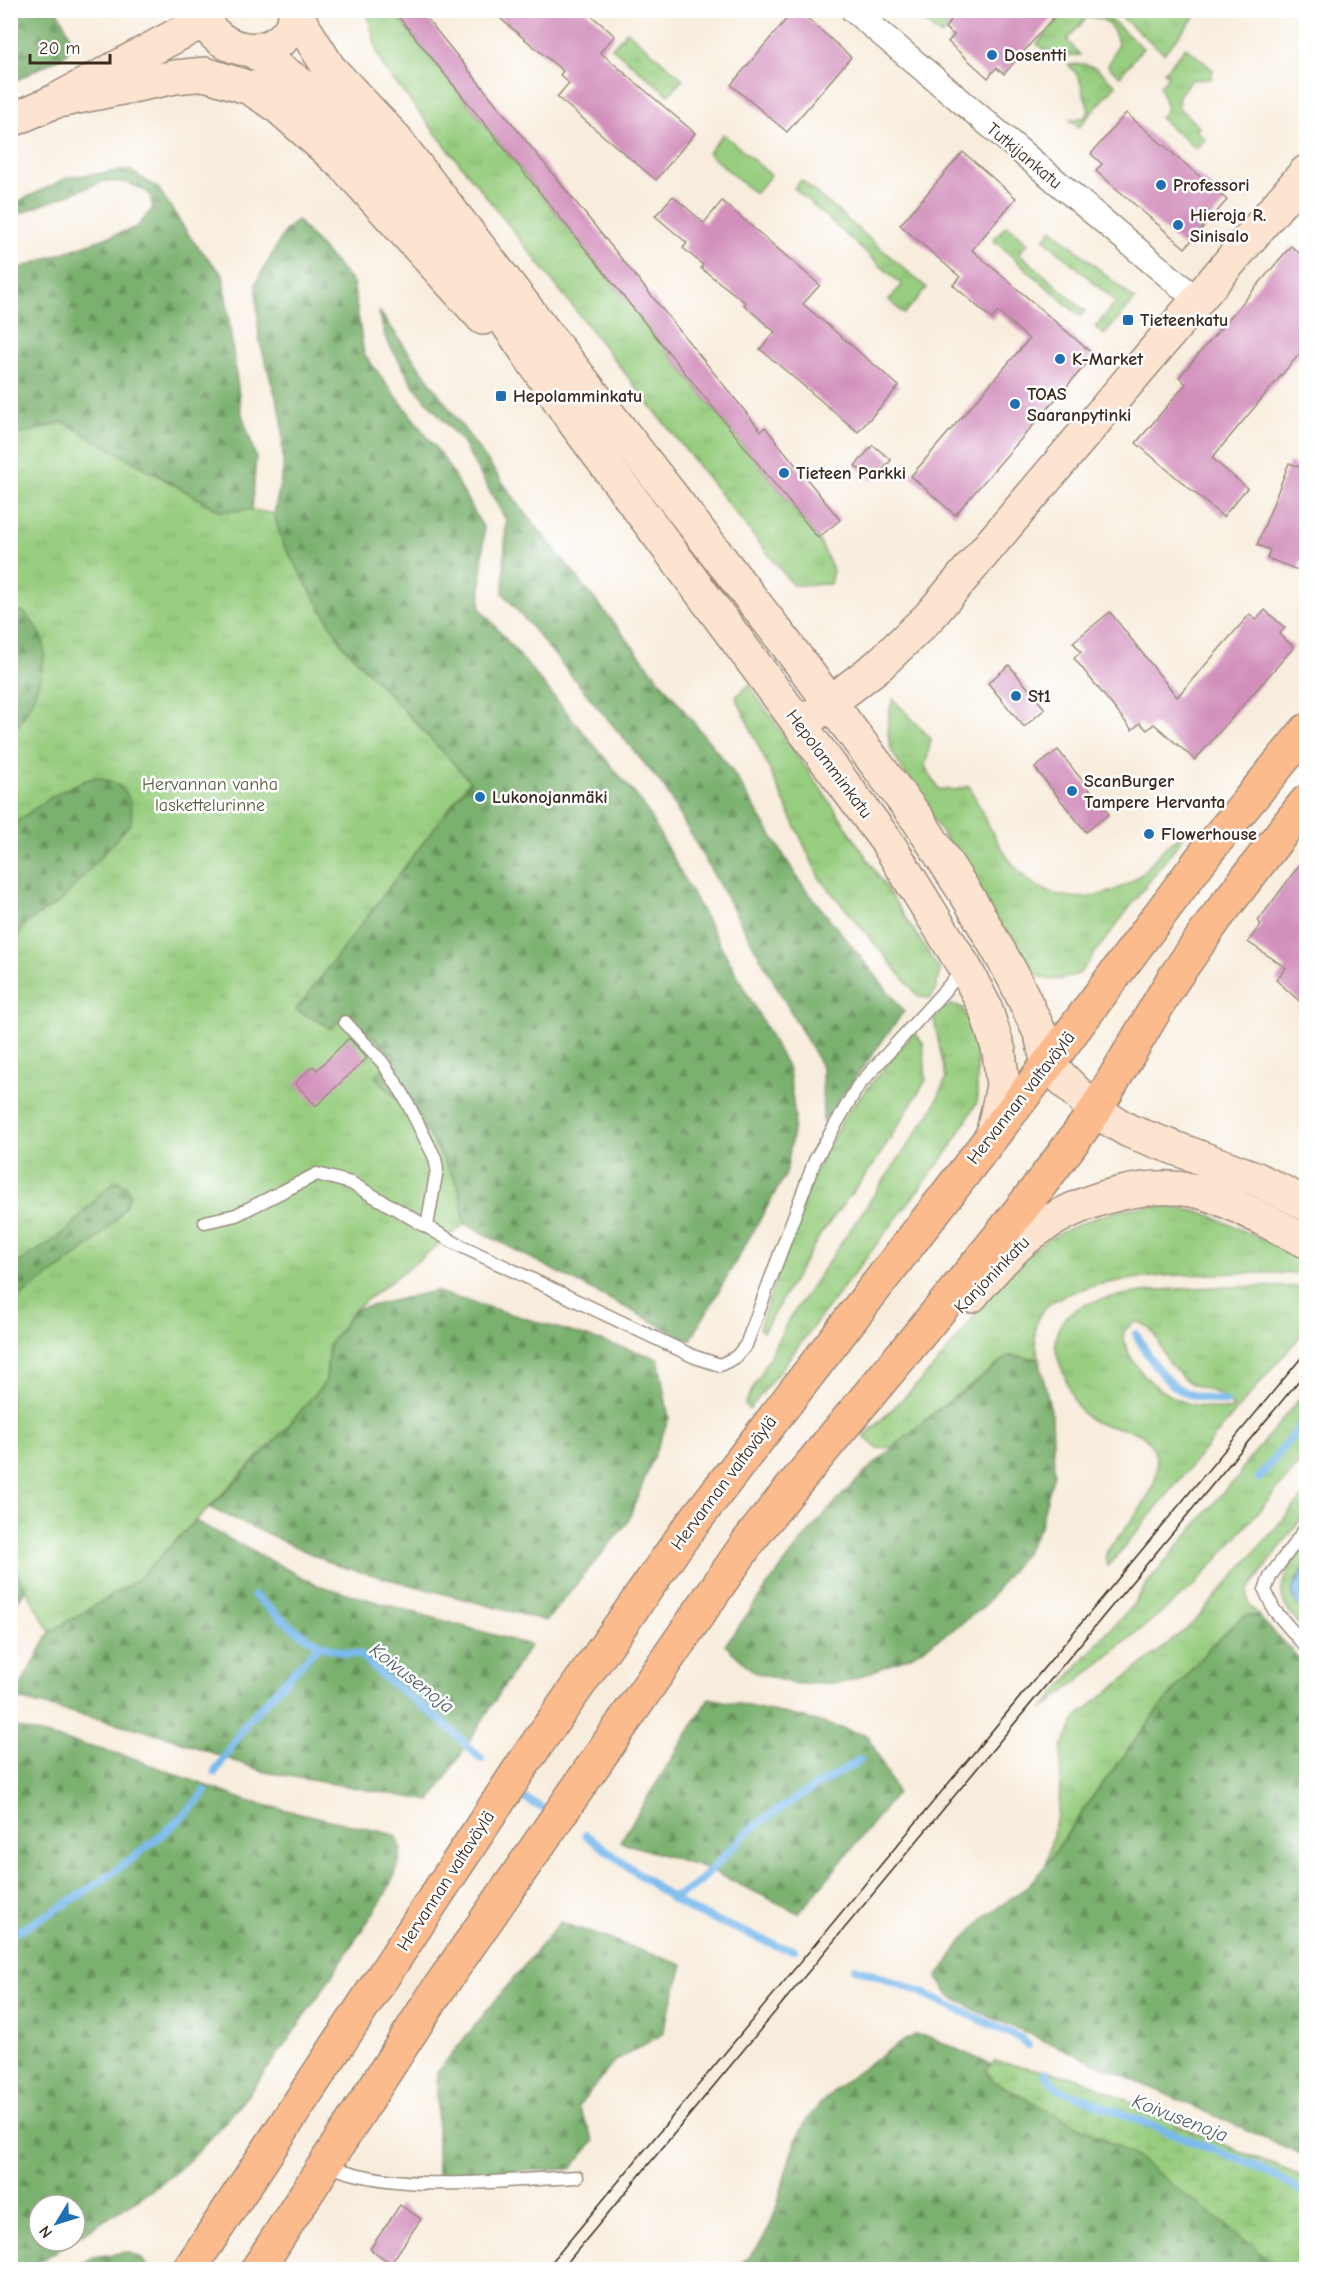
<svg xmlns="http://www.w3.org/2000/svg" width="1317" height="2280" font-family="'Comic Neue',sans-serif">
<style>
.grass{fill:url(#grass-tufts);stroke:#6a7c4f;stroke-width:1.5;fill-rule:evenodd}
.forest{fill:url(#forest-firs);stroke:#5a6e46;stroke-width:1.5}
.wetland{fill:url(#wetland-marsh);stroke:#6a7c4f;stroke-width:1.5}
.pitch{fill:#98ce80;stroke:#6a7c4f;stroke-width:1.5}
.water{fill:url(#water-waves);stroke:#5a7286;stroke-width:1.5}
.lines{fill:none;stroke-linecap:round;stroke-linejoin:round}
.stream{stroke:#79b9ed;stroke-width:8}
.building{fill:#d28fbc}
.lane-casing{stroke:#9a8c7e;stroke-width:15}
.street-casing{stroke:#9a8c7e;stroke-width:27}
.secondary-casing{stroke:#9a8c7e;stroke-width:36}
.primary-casing{stroke:#9a8c7e;stroke-width:36}
.highway-casing{stroke:#9a8c7e;stroke-width:36}
.lane{stroke:#fff;stroke-width:12}
.street{stroke:#fff;stroke-width:24}
.secondary{stroke:#fde4d1;stroke-width:33}
.primary{stroke:#fbbb8d;stroke-width:33}
.highway{stroke:#fbbb8d;stroke-width:33}
.tram{stroke:#3b2a1e;stroke-width:1.5}
.poi-dot{fill:#1f6fb2;stroke:#fff;stroke-width:2}
.labels{text-anchor:middle;dominant-baseline:central;stroke-width:5;stroke-linejoin:round;paint-order:stroke}
.poi-label{font-size:18px;font-weight:bold;fill:#3b2a1e;stroke:#fff;text-anchor:start}
.street-label{font-size:18px;fill:#3b2a1e;stroke:#fff}
.park-label{font-size:18px;fill:#575b3b;stroke:#fff}
.water-label{font-size:20px;font-style:italic;fill:#515c66;stroke:#fff}
</style>
<defs>
<pattern id="grass-tufts" width="24" height="20" patternUnits="userSpaceOnUse" patternTransform="scale(1.5)"><rect width="24" height="20" fill="#98ce80"/><path d="M3 7l-1-3M5 7V3M7 7l1-3M15 17l-1-3M17 17v-4M19 17l1-3" fill="none" stroke="#84b16e"/></pattern>
<pattern id="forest-firs" width="22" height="20" patternUnits="userSpaceOnUse" patternTransform="scale(1.5)"><rect width="22" height="20" fill="#7ab16e"/><path d="M5 1l3.5 6h-7zM16 11l3.5 6h-7z" fill="#65905a"/></pattern>
<pattern id="wetland-marsh" width="20" height="14" patternUnits="userSpaceOnUse" patternTransform="scale(1.5)"><rect width="20" height="14" fill="#98ce80"/><path d="M1 5h8M5 5V1M11 12h8M15 12V8" fill="none" stroke="#84b16e"/></pattern>
<pattern id="water-waves" width="16" height="10" patternUnits="userSpaceOnUse" patternTransform="scale(1.5)"><rect width="16" height="10" fill="#79b9ed"/><path d="M0 5q4-4 8 0t8 0" fill="none" stroke="#6497bf"/></pattern>
</defs>
<rect width="100%" height="100%" fill="#fff"/>
<filter id="ink" filterUnits="userSpaceOnUse"><feTurbulence type="fractalNoise" baseFrequency=".0167" numOctaves="2"/><feDisplacementMap in="SourceGraphic" scale="12" xChannelSelector="R" yChannelSelector="G"/><feConvolveMatrix kernelMatrix="1 2 1 2 8 2 1 2 1" color-interpolation-filters="sRGB"/></filter>
<filter id="wash" filterUnits="userSpaceOnUse"><feTurbulence type="fractalNoise" baseFrequency=".008" numOctaves="4" result="noise"/><feDisplacementMap in="SourceGraphic" scale="24" xChannelSelector="R" yChannelSelector="G"/><feGaussianBlur stdDeviation="1.35" result="paint"/><feColorMatrix in="noise" values="0 0 0 0 0 0 0 0 0 0 0 0 0 0 0 0 0 1.4 0 .05"/><feComposite in="paint" operator="in"/></filter>
<g filter="url(#wash)">
<rect width="100%" height="100%" fill="#f8eddd"/>
<g class="grass">
<path d="M367,11H405L398,17L818,538L833,570L830,584L793,585C656,415 523,241 386,71L378,55Z"/>
<path d="M926,11H963L941,36L920,18Z"/>
<path d="M1101,11L1143,48L1120,76L1108,66L1118,43C1114,27 1105,15 1086,18L1067,40L1080,55L1054,58L1037,44L1066,11Z"/>
<path d="M1114,11H1200L1164,53Z"/>
<path d="M627,31L683,79L669,95L612,48Z"/>
<path d="M1186,47L1213,70L1211,79L1191,80L1179,95L1178,107L1199,127L1196,131L1205,139L1196,149L1160,118L1167,109L1160,86L1167,78V73L1164,72Z"/>
<path d="M1084,64L1096,68L1116,85L1079,127L1070,120L1085,117L1089,111L1079,77L1069,65Z"/>
<path d="M801,180L927,288L904,314L889,300L902,285L794,188Z"/>
<path d="M1007,225L1028,243L1019,253L1085,311L1080,316L993,240Z"/>
<path d="M1052,229L1135,300L1104,335L1095,327L1116,302L1044,239Z"/>
<path d="M64,422L220,511L252,510L274,514L283,544L342,644L470,781L297,1010L346,1013L396,1058L427,1131L459,1187L465,1224L354,1310L329,1345L326,1381L282,1433L136,1581L50,1632L10,1562V437Z"/>
<path d="M749,685L842,820L940,971L936,989L931,998L919,997L819,877L736,697Z"/>
<path d="M893,699L931,739L925,767L939,789L955,790L969,786C982,811 994,840 1012,863C1043,904 1093,907 1135,879C1155,864 1159,846 1186,833L1080,973C1055,983 1045,983 1024,966L892,752C886,732 887,718 893,699Z"/>
<path d="M951,1005L963,1008L977,1043V1102L949,1150L749,1410L745,1404L788,1321L934,1107L946,1078L934,1020L940,1010Z"/>
<path d="M914,1032L923,1043L926,1080L876,1161L820,1235L763,1332L759,1328L812,1177L846,1114Z"/>
<path d="M1167,1205L1207,1214L1306,1260V1273C1251,1274 1078,1267 1042,1311C1031,1326 1035,1342 1039,1359L1009,1356L937,1410L896,1446L878,1449L864,1437C893,1408 924,1380 950,1348C970,1324 986,1298 1006,1275C1043,1231 1111,1206 1167,1205Z"/>
<path d="M1306,1287V1330C1237,1406 1175,1488 1108,1566L1105,1559L1107,1551C1126,1525 1163,1492 1156,1457C1148,1419 1107,1435 1085,1416C1071,1403 1068,1382 1060,1364C1053,1346 1053,1328 1069,1314C1106,1283 1256,1286 1306,1287ZM1134,1322C1156,1324 1157,1342 1166,1358C1170,1365 1176,1371 1182,1377C1196,1391 1225,1389 1233,1408L1229,1410C1212,1409 1196,1407 1179,1400C1155,1391 1122,1358 1124,1331Z"/>
<path d="M1306,1391V1456L1194,1586L1043,1709L1085,1657L1133,1605L1149,1581L1229,1485L1238,1479L1242,1468Z"/>
<path d="M1306,1493V1512L1247,1592L1249,1604L1261,1619L1256,1616L1241,1618L1211,1646L1164,1703L1093,1796L1046,1865L1059,1807L1062,1747L1077,1717L1193,1623Z"/>
<path d="M1306,1543V1566L1294,1583L1293,1597L1306,1614V1632C1269,1594 1279,1584 1306,1543Z"/>
</g>
<g class="forest">
<path d="M11,10L57,11C65,24 78,43 64,56L11,83Z"/>
<path d="M129,170L158,188L192,240L223,275L241,411L256,457L252,510L220,511L64,422L11,437V271L137,227L153,208L149,193L129,183L104,181L11,217V205L69,177Z"/>
<path d="M297,220L353,283L364,354L444,459L484,529L480,608L643,804L789,1070L795,1118L786,1174L690,1341L465,1224L459,1187L427,1131L375,1076L396,1057L347,1014L331,1028L296,1010L470,781L342,644L283,544L274,514L283,470L282,418L259,339L256,283L285,231Z"/>
<path d="M379,311L519,505L731,769L800,882L904,1011L823,1122L822,1067L664,787L503,593L506,520L462,442L414,386L385,337Z"/>
<path d="M10,610L24,612C29,619 37,627 41,635C53,661 29,715 11,734Z"/>
<path d="M96,777C123,783 134,794 131,823L60,902L27,922L11,946V826C37,806 64,786 96,777Z"/>
<path d="M117,1181L127,1186L130,1196C112,1240 47,1274 11,1304V1268C29,1254 49,1245 66,1231C84,1215 96,1194 117,1181Z"/>
<path d="M434,1291L658,1358L669,1418L627,1523L546,1621L336,1565L210,1508L282,1433L326,1381L329,1345L354,1310Z"/>
<path d="M1009,1356L1039,1359L1052,1415L1054,1473L1040,1526L1028,1548L984,1606L951,1631L911,1656L843,1683L794,1684L754,1672L725,1645C753,1607 780,1567 810,1531C866,1463 939,1409 1009,1356Z"/>
<path d="M195,1521L317,1585L530,1645L431,1801L265,1772L163,1735L14,1698L50,1632L136,1581Z"/>
<path d="M11,1562L26,1589L11,1610H10Z"/>
<path d="M1249,1615L1261,1619L1306,1666V2156L977,2011L948,1994L937,1978L961,1942L987,1915L1027,1887L1046,1865L1093,1796L1164,1703L1211,1646L1241,1618Z"/>
<path d="M709,1698L806,1718L868,1736L897,1793L799,1913L701,1866L620,1842Z"/>
<path d="M10,1726L130,1757L247,1801L395,1835C410,1852 391,1883 382,1900C323,1986 261,2093 185,2164C154,2192 110,2216 75,2239V2205H39V2241H71L29,2269H10Z"/>
<path d="M560,1922L683,1965L662,2034L614,2062L578,2107L594,2141L571,2169L437,2175V2072Z"/>
<path d="M915,2035L927,2036L990,2064L986,2070L993,2081L1135,2156L1287,2269L730,2270C791,2237 773,2165 810,2116C831,2087 884,2052 915,2035Z"/>
<path d="M127,2252L141,2258L150,2269H69L93,2257Z"/>
</g>
<path class="wetland" d="M995,2061L1082,2079L1193,2132L1306,2178V2269H1287L1271,2260L1135,2156L993,2081L986,2070Z"/>
<path class="pitch" d="M723,134L771,175L755,194L708,153Z"/>
<path class="water" d="M1306,1566V1614L1296,1603L1292,1590Z"/>
<g class="lines">
<g class="stream">
<path d="M1136,1334C1147,1354 1162,1381 1184,1392C1197,1398 1212,1399 1226,1402"/>
<path d="M1259,1478L1306,1419"/>
<path d="M255,1596C286,1623 317,1653 360,1654L381,1675L443,1722L481,1759"/>
<path d="M215,1772L246,1723L320,1644"/>
<path d="M526,1799L542,1808"/>
<path d="M586,1835L671,1898L693,1911L778,1946L794,1950"/>
<path d="M671,1898C706,1887 725,1849 754,1827C787,1801 825,1782 860,1760"/>
<path d="M10,1935C62,1909 104,1881 149,1845C169,1829 190,1812 205,1791"/>
<path d="M855,1968L921,1992L1020,2038L1028,2045"/>
<path d="M1044,2073L1059,2089L1261,2168L1306,2194"/>
</g>
</g>
<g id="blocks">
<g class="building">
<path d="M393,10H420L761,431L765,427L840,520L818,538Z"/>
<path d="M490,10H585L615,36L600,52L695,133L656,180L557,97L569,83L560,75L563,71Z"/>
<path d="M794,10H798L851,57L787,132L731,85Z"/>
<path d="M959,10H1060L1004,74L996,68L988,78L948,42L954,35L945,28Z"/>
<path d="M1126,113L1227,200L1185,248L1096,171L1102,164L1091,154Z"/>
<path d="M963,152L1016,198L972,250L1094,355L955,515L911,476L1029,339L998,312L992,319L953,285L960,277L900,225Z"/>
<path d="M673,196L704,223L722,201L820,285L803,304L899,386L858,432L760,349L775,332L744,305L746,303L701,268L703,265L683,248L687,243L655,216Z"/>
<path d="M1291,246L1306,259V346L1212,458L1247,488L1223,517L1136,443L1186,384L1179,377Z"/>
<path d="M873,445L891,460L873,481L855,466Z"/>
<path d="M1289,463L1306,469V547L1298,570L1267,558L1270,550L1257,545Z"/>
<path d="M1265,610L1285,628L1279,634L1294,647L1195,760L1154,724L1147,730L1140,723L1132,730L1074,658L1081,652L1073,642L1110,612L1177,697L1250,614L1256,620Z"/>
<path d="M1009,665L1045,709L1024,727L988,683Z"/>
<path d="M1058,750L1109,814L1086,832L1035,768Z"/>
<path d="M1306,856V1007L1276,980L1286,968L1248,942L1261,924L1258,921Z"/>
<path d="M349,1038L367,1058L316,1106L295,1083L313,1066L317,1070Z"/>
<path d="M400,2205L421,2219L391,2263L370,2249Z"/>
</g>
</g>
</g>
<g filter="url(#ink)">
<use href="#blocks" fill-opacity="0" stroke="#9a8c7e" stroke-width="1.5"/>
<g class="lines">
<g class="lane-casing">
<g id="lane">
<path d="M345,1022L383,1063L403,1094L435,1158L437,1169L427,1226"/>
<path d="M205,1222L236,1215L317,1174L351,1183L455,1243L695,1357L720,1365L736,1357L746,1345L815,1160L858,1086L964,969"/>
<path d="M1306,1528L1271,1575L1265,1590L1274,1610L1306,1647"/>
<path d="M327,2165C401,2195 497,2180 577,2177"/>
</g>
</g>
<g class="street-casing">
<path id="street" d="M853,10L1197,300"/>
</g>
<g class="secondary-casing">
<g id="secondary">
<path d="M200,10C215,60 288,65 297,10"/>
<path d="M296,15L329,68L392,135L784,641L919,821L971,902L1013,976L1041,1035L1048,1064L1095,1111L1129,1131L1255,1178L1306,1204"/>
<path d="M252,50L303,86L388,170L472,271L572,419L887,842L965,968L985,1007L999,1051L1003,1086L993,1132"/>
<path d="M53,102L175,77L205,74L250,88L275,104L344,165L483,318"/>
<path d="M10,121L53,102L203,21"/>
<path d="M814,715L879,665L929,617L1306,172"/>
<path d="M971,1296C989,1274 1008,1252 1031,1234C1080,1198 1158,1174 1216,1197C1247,1209 1276,1227 1306,1241"/>
</g>
</g>
<g class="primary-casing">
<g id="primary">
<path d="M1048,1064L1208,850L1306,731"/>
<path d="M1095,1111L1172,981L1216,918L1306,802"/>
</g>
</g>
<g class="highway-casing">
<g id="highway">
<path d="M189,2270L525,1761L686,1532L1048,1064"/>
<path d="M257,2270L435,1994L751,1538C865,1395 988,1260 1095,1111"/>
</g>
</g>
<use href="#lane" class="lane"/>
<use href="#street" class="street"/>
<use href="#secondary" class="secondary"/>
<use href="#primary" class="primary"/>
<use href="#highway" class="highway"/>
<g class="tram">
<path d="M545,2270L1306,1352"/>
<path d="M561,2270L1306,1372"/>
</g>
</g>
</g>
<g class="poi-dot">
<circle cx="992" cy="55" r="6"/>
<circle cx="1161" cy="185" r="6"/>
<circle cx="1178" cy="225" r="6"/>
<rect x="1122" y="314" width="12" height="12" rx="3"/>
<circle cx="1060" cy="359" r="6"/>
<rect x="495" y="390" width="12" height="12" rx="3"/>
<circle cx="1015" cy="404" r="6"/>
<circle cx="784" cy="473" r="6"/>
<circle cx="1016" cy="696" r="6"/>
<circle cx="1072" cy="791" r="6"/>
<circle cx="480" cy="797" r="6"/>
<circle cx="1149" cy="834" r="6"/>
</g>
<g class="labels">
<g class="poi-label">
<text x="1004" y="55">Dosentti</text>
<text x="1173" y="185">Professori</text>
<text x="1190" y="215">Hieroja R.<tspan x="1190" dy="21">Sinisalo</tspan></text>
<text x="1140" y="320">Tieteenkatu</text>
<text x="1072" y="359">K-Market</text>
<text x="1027" y="394">TOAS<tspan x="1027" dy="21">Saaranpytinki</tspan></text>
<text x="513" y="396">Hepolamminkatu</text>
<text x="796" y="473">Tieteen Parkki</text>
<text x="1028" y="696">St1</text>
<text x="1084" y="781">ScanBurger<tspan x="1084" dy="21">Tampere Hervanta</tspan></text>
<text x="492" y="797">Lukonojanmäki</text>
<text x="1161" y="834">Flowerhouse</text>
</g>
<g class="street-label">
<text transform="translate(1024 156) rotate(40)">Tutkijankatu</text>
<text transform="translate(829 764) rotate(53)">Hepolamminkatu</text>
<text transform="translate(1021 1098) rotate(-52)">Hervannan valtaväylä</text>
<text transform="translate(992 1275) rotate(-46)">Kanjoninkatu</text>
<text transform="translate(724 1483) rotate(-53)">Hervannan valtaväylä</text>
<text transform="translate(446 1881) rotate(-57)">Hervannan valtaväylä</text>
</g>
<g class="park-label">
<text x="210" y="784">Hervannan vanha<tspan x="210" dy="21">laskettelurinne</tspan></text>
</g>
<g class="water-label">
<text transform="translate(412 1678) rotate(38)">Koivusenoja</text>
<text transform="translate(1180 2118) rotate(21)">Koivusenoja</text>
</g>
</g>
<rect width="1317" height="2280" fill="none" stroke="#fff" stroke-width="36"/>
<g transform="translate(57 2223) rotate(232)"><circle r="28" fill="#ffffff" stroke="#b1aaa5" stroke-width="1.5"/>
<path d="M0-4.5L10 22L0 15L-10 22Z" fill="#1f6fb2"/>
<text y="-9" font-size="16" font-weight="bold" text-anchor="middle" fill="#3b2a1e">N</text>
</g>
<path d="M30 54v9h80v-9" fill="none" stroke="#3b2a1e" stroke-width="3"/>
<text x="39" y="54" font-size="18" fill="#3b2a1e" stroke="#ffffff" stroke-width="4.5" paint-order="stroke">20 m</text>
</svg>
